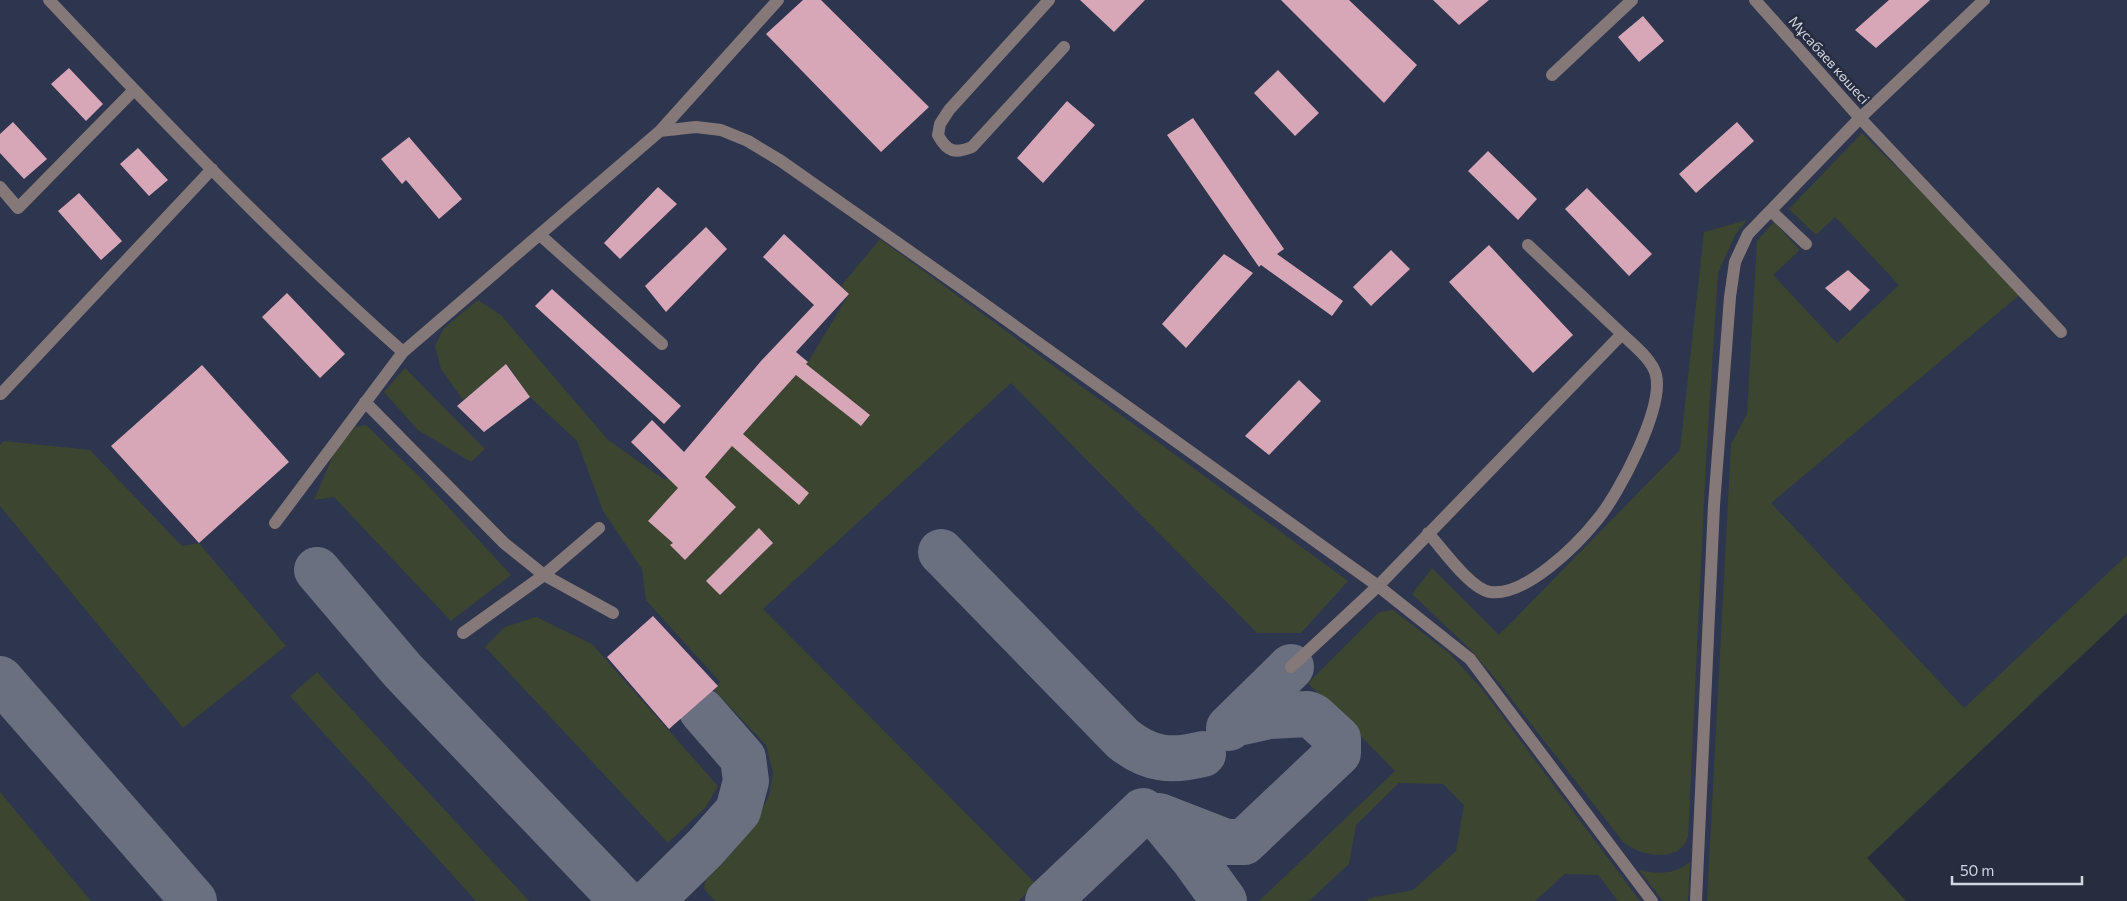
<svg xmlns="http://www.w3.org/2000/svg" width="2127" height="901" font-family="Commissioner,sans-serif">
	<style>
		.built { fill: #2e354e }
		.green { fill: #3c4530 }
		.lines { fill: none; stroke-linecap: round; stroke-linejoin: round }
		.taxiway { stroke: #6b7080; stroke-width: 46 }
		.building { fill: #d7a7b8 }
		.minor { stroke: #857878; stroke-width: 12 }
		.labels { text-anchor: middle; stroke-width: 5; stroke-linejoin: round; paint-order: stroke }
		.street-label { font-size: 14px; fill: #d2d6e3; stroke: #272c3f }
	</style>
	<rect width="100%" height="100%" fill="#272c3f"/>
	<!-- built -->
	<path class="built" d="M0 0H2127V613L1867 858 1906 901H0Z"/>
	<!-- green -->
	<path class="green" d="M1862 133 2023 292 1771 503 1964 708 2127 555V613L1867 858 1906 901H1707L1731 444 1747 414 1757 241 1774 222 1800 250 1773 275 1837 343 1899 285 1835 217 1816 235 1789 209Z
		M1747 220 1735 235 1718 273 1706 460 1688 837C1680 863 1642 857 1624 843L1495 678 1468 647 1412 594 1432 568 1499 635 1680 450 1704 232Z
		M880 239 1348 581 1301 633H1257L1011 383 763 609 1036 884 1018 901H715L704 889 706 873 753 824 769 796 773 773 766 745 714 690 720 682 646 600 642 569 603 511 577 441 530 397 507 364 463 400 441 369 435 346 444 328 478 300 501 315 608 440 665 480 690 458 715 465 808 362 849 294 841 286Z
		M405 368 485 449 471 462 418 430 384 392Z
		M366 425 424 481 511 575 451 621 334 497 314 500 335 451 355 427Z
		M4 441 90 450 182 546 199 543 286 646 183 728 0 506V445Z
		M1393 610 1449 653 1482 689 1640 901H1618L1598 875 1565 874 1535 901H1367L1370 898 1413 890 1456 851 1464 805 1443 784 1399 783 1356 825 1349 864 1309 901H1259L1395 771 1308 683 1379 612Z
		M536 617 592 644 718 786 706 807 668 843 485 647 505 627Z
		M317 672 529 901H476L290 696Z
		M0 792 91 901H0Z
		M1690 862 1688 901H1663L1639 870C1658 874 1674 875 1690 862Z"/>
	<g class="lines">
		<!-- taxiway -->
		<path class="taxiway" d="M941 552 1123 739C1149 760 1171 762 1203 754
			M317 570 403 671 623 901
			M0 679 194 901
			M1229 728 1291 667
			M1159 816 1226 842H1244L1338 753V739L1313 716 1308 714 1269 716 1233 724
			M1160 818 1193 858 1224 901
			M651 901 705 848 738 811 746 781 743 758 702 711
			M1048 901 1143 811"/>
	</g>
	<!-- building -->
	<path class="building" d="M803 0H821L929 107 881 152 766 34Z
		M1080 0H1145L1114 32Z
		M1281 0H1349L1417 65 1384 103Z
		M1433 0H1489L1459 25Z
		M1889 0H1930L1876 48 1855 30Z
		M1643 16 1664 41 1639 62 1618 37Z
		M69 68 103 104 86 121 51 84Z
		M1278 70 1319 113 1295 136 1254 93Z
		M1067 101 1095 125 1043 183 1017 158Z
		M1193 118 1284 249 1277 254 1343 301 1332 316 1261 265 1259 267 1167 135Z
		M13 122 47 159 24 179 0 153V134Z
		M1737 122 1754 141 1696 193 1679 174Z
		M409 137 462 199 439 219 406 180 402 184 381 159Z
		M138 148 168 180 149 196 120 164Z
		M1488 151 1537 199 1518 220 1468 171Z
		M658 187 677 204 620 259 604 243Z
		M1587 188 1652 254 1629 276 1565 209Z
		M79 193 122 241 101 260 58 211Z
		M706 227 727 249 666 312 645 286Z
		M784 234 849 294 796 352 808 362 806 364 870 415 861 426 796 375 743 434 809 493 799 505 732 446 705 477 736 507 685 560 670 545 673 543 648 521 678 488 631 442 652 420 684 452 761 361 814 305 763 257Z
		M1489 245 1573 335 1533 373 1449 282Z
		M1391 250 1410 269 1371 306 1353 287Z
		M1224 254 1253 273 1186 348 1162 324Z
		M1848 270 1870 290 1850 311 1825 288Z
		M552 289 681 406 664 424 535 306Z
		M287 293 345 354 320 378 262 317Z
		M506 364 530 397 484 432 457 406Z
		M202 365 289 462 199 543 111 446Z
		M1299 380 1321 401 1269 455 1245 436Z
		M759 528 773 543 720 595 706 581Z
		M653 616 718 686 669 729 607 657Z"/>
	<g class="lines">
		<!-- minor -->
		<path class="minor" d="M49 0C163 121 279 242 403 352L660 131 778 0
			M1049 0 949 110 940 124 938 135C947 152 955 154 972 147L1064 47
			M1755 0 1860 118 1984 0
			M1552 75 1632 0
			M660 131 696 127 721 130 748 141 781 161 959 286 1378 586 1470 659 1652 901
			M0 187 18 208 134 90
			M1771 211 1806 244
			M540 235 662 344
			M1 394 212 169
			M365 402 504 543 544 575 613 613
			M275 523 403 352
			M1428 533C1442 548 1470 589 1490 592 1525 597 1577 545 1597 520 1619 494 1664 408 1656 375 1652 359 1633 345 1622 334
			M463 633 544 575 599 528
			M1291 667 1378 586 1622 334 1528 245
			M1696 901 1714 505 1730 297 1735 262 1748 234 1860 118 2061 332"/>
	</g>
	<g class="labels">
		<!-- street labels -->
		<g class="street-label">
			<text transform="translate(1829 60) rotate(48)" y="5">Мұсабаев көшесі</text>
		</g>
	</g>
	<!-- scale -->
	<path d="M1952 876v8h130v-8" fill="none" stroke="#d2d6e3" stroke-width="2.5"/>
	<text x="1960" y="876" font-size="15" fill="#d2d6e3" stroke="#272c3f" stroke-width="4" paint-order="stroke">50 m</text>
</svg>
